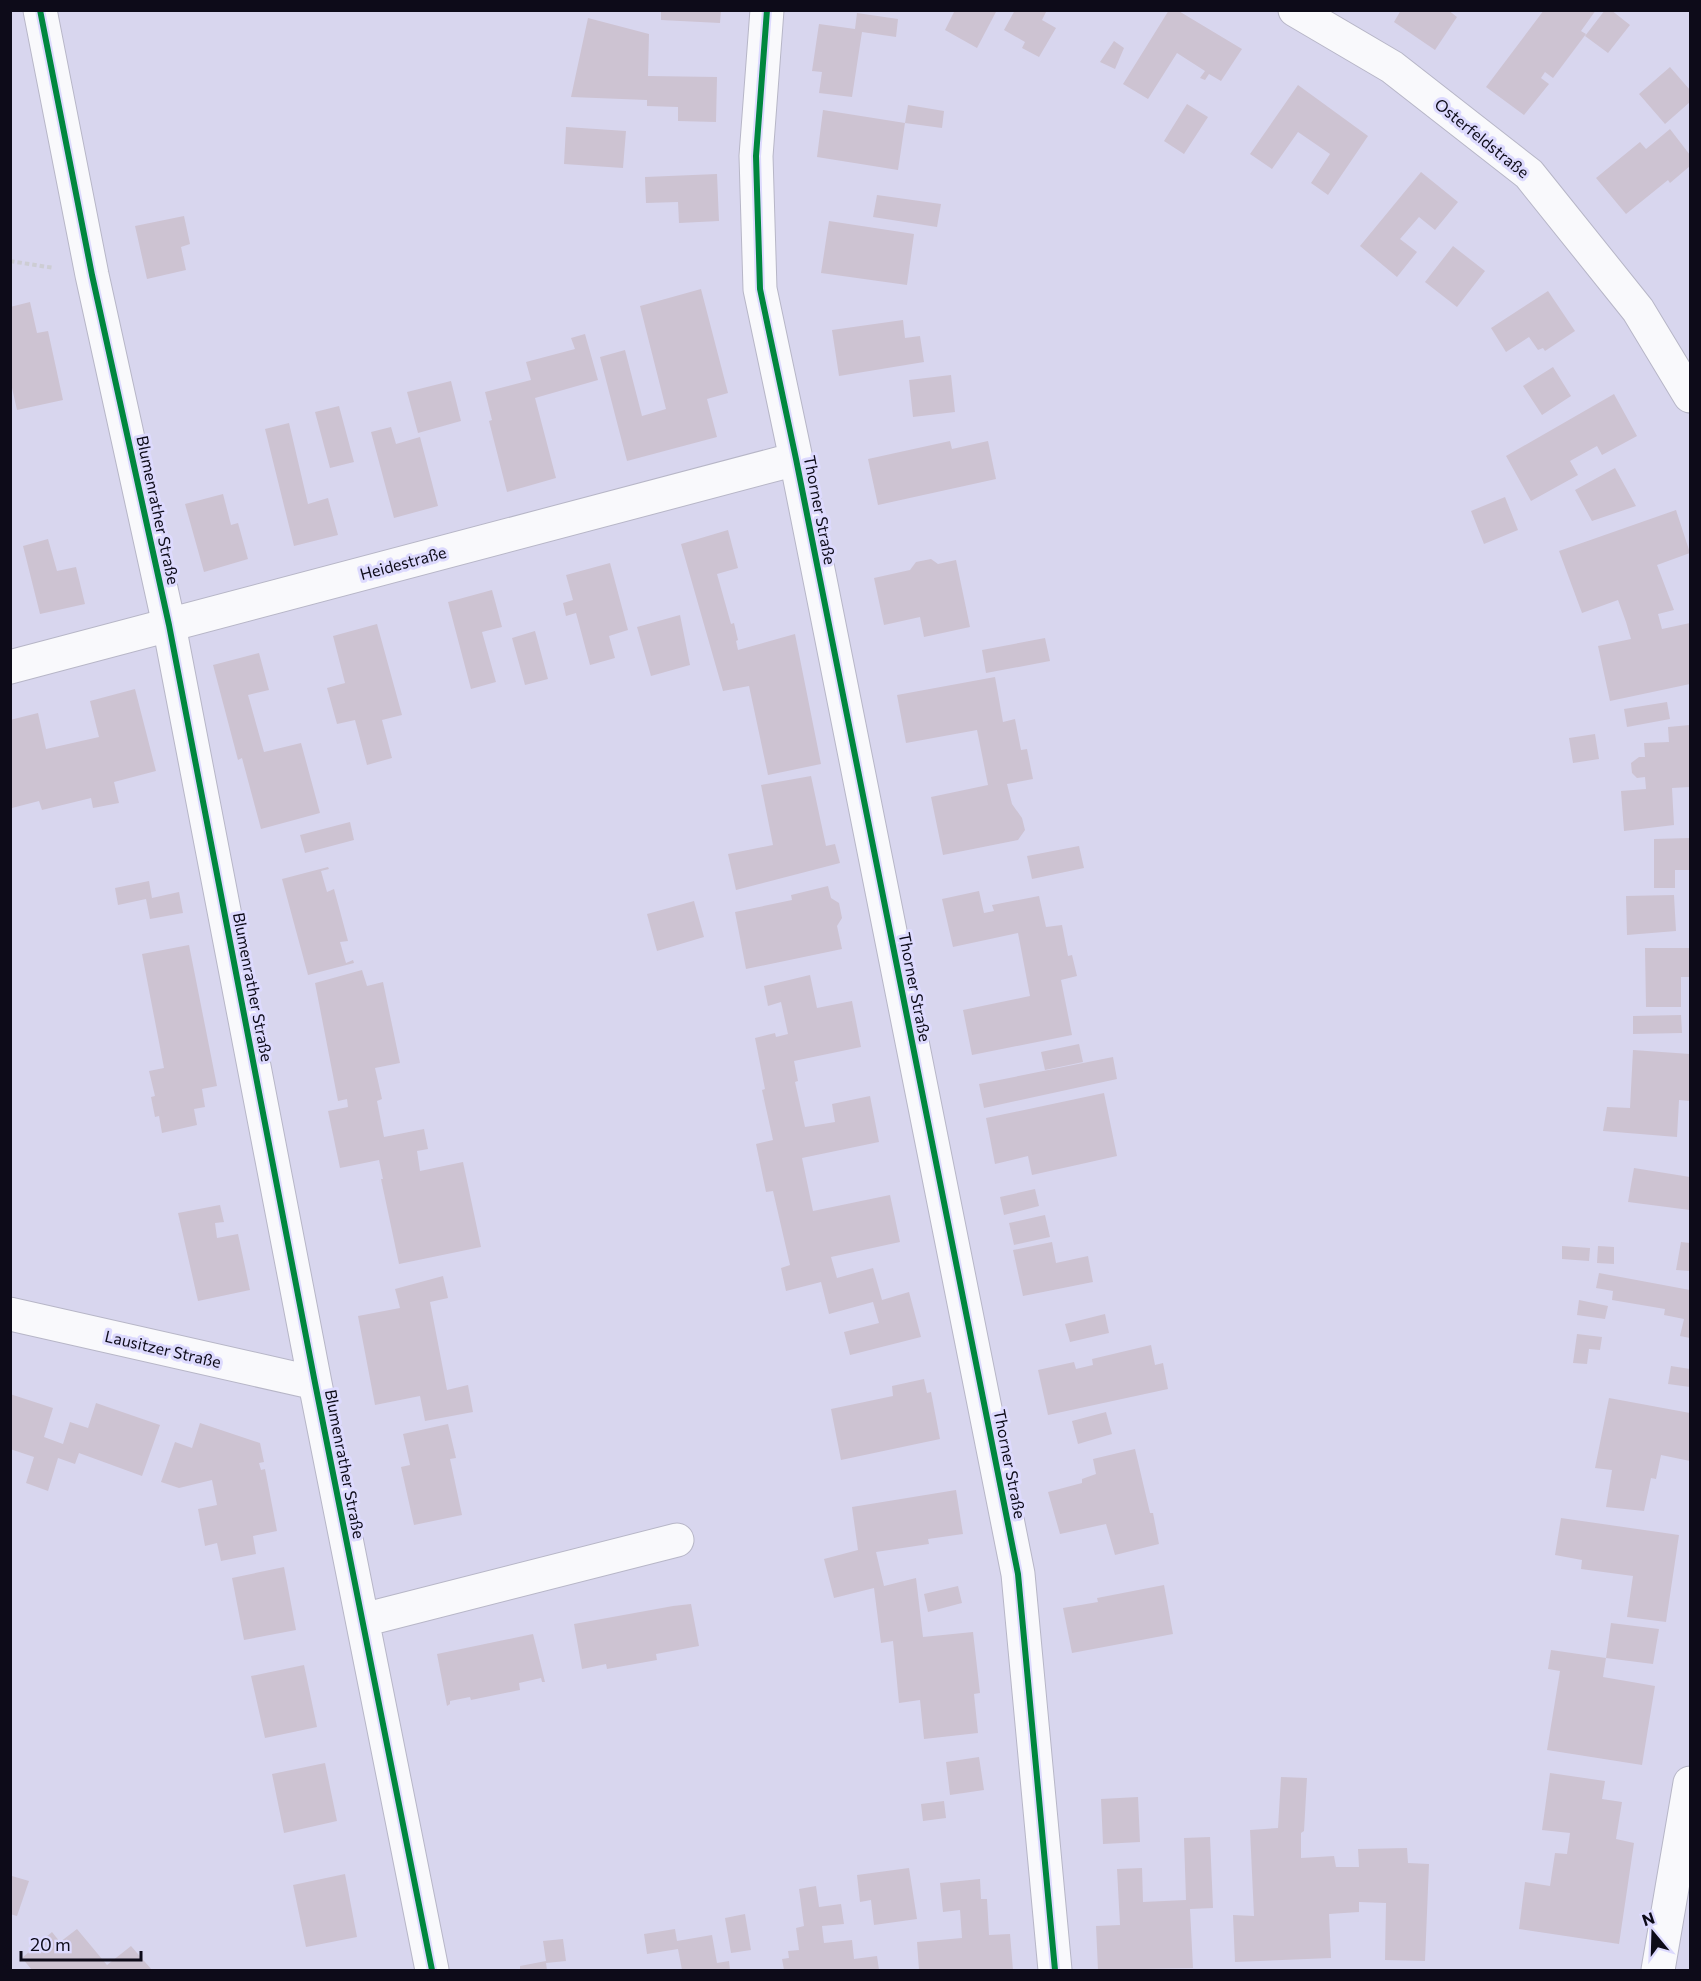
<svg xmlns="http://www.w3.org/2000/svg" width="1701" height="1981" font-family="Commissioner,sans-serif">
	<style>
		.building { fill: #cdc3d2 }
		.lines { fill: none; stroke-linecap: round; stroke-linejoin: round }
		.minor-casing { stroke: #b7b6c7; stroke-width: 35 }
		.path { stroke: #cdcdd4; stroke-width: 4; stroke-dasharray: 4.5 3; stroke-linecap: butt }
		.minor { stroke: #f9f9fc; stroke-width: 33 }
		.cycleway-casing { stroke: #dddafe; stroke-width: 10 }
		.cycleway { stroke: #00873e; stroke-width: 6 }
		.labels { text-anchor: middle; stroke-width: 6; stroke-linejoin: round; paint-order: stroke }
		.street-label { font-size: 16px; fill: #0d0b19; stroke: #dddafe }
	</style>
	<rect width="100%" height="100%" fill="#d8d6ee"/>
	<!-- building -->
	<path class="building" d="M661 10H721L720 23 661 20Z
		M955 10H997L977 48 945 30Z
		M1015 10H1047L1042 20 1056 28 1039 57 1022 48 1025 42 1004 30Z
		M1169 10H1177L1242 49 1221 81 1209 74 1205 80 1200 78 1205 71 1177 53 1148 99 1123 84Z
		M1401 10H1448L1457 17 1435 50 1394 22Z
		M1544 10H1596L1581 31 1586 34 1553 78 1545 72 1541 78 1549 84 1524 115 1486 87Z
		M1605 10H1611L1630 25 1608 53 1585 36Z
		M857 13 898 19 896 37 862 32 852 97 819 93 822 72 812 71 819 24 855 29Z
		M588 18 649 34 648 76 717 77 716 122 678 121V107L647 106V100L571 97Z
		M1114 41 1124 48 1115 69 1100 62Z
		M1670 67 1690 90V102L1665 124 1639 94Z
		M1298 85 1368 136 1328 195 1311 183 1330 154 1298 132 1272 169 1250 154Z
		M1187 104 1208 117 1184 154 1164 141Z
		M908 105 944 111 942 128 905 123Z
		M823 110 905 123 898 170 817 157Z
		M566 127 626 131 623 168 564 164Z
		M1670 129 1690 155V166L1670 183 1668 180 1626 214 1596 178 1640 142 1646 149Z
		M1421 172 1458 202 1435 230 1419 217 1400 239 1417 252 1397 277 1360 246Z
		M717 174 719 221 679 223 678 202 646 203 645 177Z
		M877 195 941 204 937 227 873 217Z
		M184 216 190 244 181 247 186 270 147 279 135 226Z
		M829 221 914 234 907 285 821 273Z
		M1453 246 1485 271 1457 307 1425 282Z
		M701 289 728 393 707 399 717 437 627 461 600 357 625 350 642 416 666 409 640 306Z
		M1548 291 1575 331 1545 351 1543 348 1538 350 1529 337 1506 352 1491 328Z
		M30 302 37 333 48 331 63 400 17 410 10 379V307Z
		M903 320 905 338 920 336 924 362 839 376 832 330Z
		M585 334 598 380 535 398 556 478 507 492 489 421 492 420 485 392 531 380 526 362 575 349 571 338Z
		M1553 367 1571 396 1542 415 1523 386Z
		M951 375 955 412 913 417 909 380Z
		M451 381 461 421 418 433 407 392Z
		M1614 394 1637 436 1602 455 1597 446 1570 461 1578 475 1531 501 1506 456Z
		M339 406 354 462 330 468 315 412Z
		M289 423 308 504 328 498 338 535 294 546 265 429Z
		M391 427 396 444 420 437 438 506 394 518 371 432Z
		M950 441 952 449 988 441 996 479 878 505 868 459Z
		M1615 468 1636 506 1592 521 1575 490Z
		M223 494 231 525 238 523 248 559 204 572 185 504Z
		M1505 497 1518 530 1484 544 1471 511Z
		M1676 510 1690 553 1657 565 1674 610 1658 614 1662 629 1690 623V684L1610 701 1598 646 1631 639 1626 622 1618 600 1582 613 1559 551Z
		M728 530 738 568 717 574 731 624 734 623 738 640 736 641 738 650 795 634 821 764 768 775 749 686 723 691 681 544Z
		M48 539 57 571 76 567 85 604 40 614 23 546Z
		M931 559 938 564 956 560 970 627 924 637 920 617 884 625 874 578 910 570 916 562Z
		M610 563 628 630 609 636 615 658 590 665 576 613 566 616 563 603 573 600 566 575Z
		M492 590 502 627 482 632 496 682 471 689 448 602Z
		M680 615 690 665 651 676 637 627Z
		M377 624 402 715 382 720 392 758 367 765 355 720 337 724 327 688 345 683 333 636Z
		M535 631 548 679 525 685 512 638Z
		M1045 638 1050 661 986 673 982 650Z
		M259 653 269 690 248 695 264 752 301 743 320 813 261 829 242 758 238 760 213 665Z
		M995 677 1003 722 1015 719 1021 750 1027 749 1033 779 1007 784 1012 804 1022 818 1025 830 1018 840 943 855 931 797 988 785 977 730 906 743 897 695Z
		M135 689 156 771 114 782 119 803 93 808 91 798 42 810 39 801 12 808 10 720 38 713 46 749 99 737 90 701Z
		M1667 702 1670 719 1627 727 1624 709Z
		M1690 725V787L1672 788 1674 825 1624 831 1621 791 1646 789 1645 777 1637 778 1632 773 1631 763 1639 757H1645L1644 743 1669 742 1668 727Z
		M1595 734 1599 759 1573 763 1569 738Z
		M811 776 826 846 835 844 840 863 736 890 728 854 773 845 761 785Z
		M350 822 354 840 305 853 300 835Z
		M1690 838V870H1675V888H1654V839Z
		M1079 846 1084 868 1032 879 1027 856Z
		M328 867 329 869 321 871 327 892 334 889 348 941 340 942 346 963 353 960 354 963 308 975 282 879Z
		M149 881 152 898 179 892 183 913 150 919 146 899 118 905 115 888Z
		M828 886 831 898 839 903 842 918 837 926 842 949 746 969 735 912 792 900 791 895Z
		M979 891 984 913 994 911 992 905 1039 896 1046 927 1062 925 1068 956 1072 955 1077 976 1061 980 1072 1035 972 1055 963 1010 1030 996 1018 933 953 947 942 899Z
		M1674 895 1676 931 1627 935 1626 896Z
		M694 901 704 937 657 951 647 914Z
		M189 945 217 1086 202 1089 205 1107 194 1109 197 1125 162 1133 159 1116 155 1117 151 1097 155 1096 149 1071 164 1068 142 954Z
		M1645 948H1690V977H1681V1007H1646Z
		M362 970 367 986 383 982 400 1063 375 1068 382 1099 377 1101 384 1137 424 1129 428 1149 417 1151 420 1171 463 1162 481 1247 399 1264 381 1179H383L379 1160 340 1168 328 1111 348 1107 347 1099 338 1101 315 983Z
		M810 975 817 1008 852 1001 861 1047 794 1061 798 1081 795 1082 805 1127 835 1122 832 1104 870 1096 879 1142 802 1158 813 1211 890 1195 900 1242 831 1257 837 1278 873 1268 882 1300 909 1292 921 1337 850 1355 844 1332 879 1323 873 1302 829 1314 821 1282 786 1291 781 1268 790 1265 773 1191 766 1192 756 1144 773 1140 762 1090 765 1089 755 1038 775 1033 776 1037 788 1034 781 1002 768 1006 764 986Z
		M1681 1015 1682 1033 1633 1034V1016Z
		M1079 1044 1083 1062 1045 1070 1041 1052Z
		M1633 1050 1690 1054V1101L1679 1100 1677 1137 1603 1131 1607 1107 1630 1108Z
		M1113 1057 1117 1079 984 1108 979 1084Z
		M1104 1093 1117 1156 1032 1175 1028 1156 995 1164 986 1118Z
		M1634 1168 1690 1177V1210L1628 1202Z
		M1035 1189 1039 1206 1004 1215 1000 1197Z
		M220 1205 224 1222 215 1223 217 1238 238 1234 250 1290 198 1301 178 1213Z
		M1045 1215 1050 1237 1014 1245 1009 1223Z
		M1052 1242 1056 1263 1088 1256 1093 1282 1023 1296 1013 1250Z
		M1681 1242 1690 1243V1271L1676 1270Z
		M1562 1246 1590 1248 1589 1261 1562 1259Z
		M1598 1246 1614 1247V1264L1597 1263Z
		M1599 1273 1690 1290V1338L1680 1336 1684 1319 1664 1315 1665 1309 1612 1300 1613 1291 1596 1288Z
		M443 1276 448 1298 430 1302 447 1390 468 1385 473 1412 425 1421 420 1396 375 1405 358 1316 400 1308 395 1289Z
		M1579 1300 1608 1306 1605 1319 1577 1315Z
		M1105 1314 1109 1333 1070 1342 1065 1324Z
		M1577 1334 1602 1337 1600 1350 1589 1349 1587 1364 1573 1363Z
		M1151 1345 1155 1365 1163 1363 1168 1389 1048 1415 1038 1370 1074 1362 1076 1369 1093 1365 1092 1359Z
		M1671 1366 1690 1369V1387L1668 1384Z
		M924 1379 927 1393 931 1392 940 1439 841 1460 831 1409 893 1396 892 1386Z
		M10 1394 53 1408 44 1437 63 1444 70 1422 88 1428 96 1403 160 1425 142 1476 79 1453 75 1464 58 1458 48 1491 26 1483 34 1457 10 1449Z
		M1609 1398 1690 1413V1461L1661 1455 1656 1479 1651 1478 1644 1511 1606 1507 1612 1470 1595 1468Z
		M1106 1412 1112 1434 1078 1444 1072 1421Z
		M200 1423 260 1443 264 1462 259 1463 261 1470 265 1469 277 1531 253 1536 256 1554 221 1561 217 1543 205 1546 198 1509 217 1505 212 1480 179 1488 161 1482 175 1442 192 1448Z
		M448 1424 456 1458 450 1459 462 1515 414 1525 401 1467 410 1465 403 1434Z
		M1135 1449 1150 1513H1153L1159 1544 1115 1555 1106 1524 1060 1534 1048 1492 1082 1483V1479L1096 1474 1093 1459Z
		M956 1490 963 1534 928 1539 929 1544 876 1552 884 1586 916 1578 923 1637 973 1632 980 1693 974 1694 978 1733 924 1739 920 1700 899 1703 893 1641 881 1643 874 1588 834 1598 824 1559 858 1550 852 1507Z
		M1561 1518 1679 1535 1666 1622 1627 1617 1633 1576 1581 1569 1582 1560 1555 1555Z
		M284 1567 296 1630 244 1640 232 1578Z
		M1164 1585 1173 1634 1072 1653 1063 1608 1098 1602 1097 1598Z
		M958 1586 962 1603 928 1612 924 1594Z
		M691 1604 699 1646 656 1654 657 1660 607 1669 606 1664 582 1669 574 1624 673 1606Z
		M1611 1623 1659 1629 1653 1664 1606 1658Z
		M533 1634 545 1682H542L541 1678 519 1683 520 1690 471 1700 470 1697 450 1701V1704L447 1706 437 1654Z
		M1551 1650 1606 1658 1603 1677 1655 1686 1642 1765 1547 1750 1560 1671 1548 1669Z
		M304 1665 317 1727 265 1738 251 1676Z
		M979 1757 984 1790 950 1795 946 1762Z
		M325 1763 337 1821 284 1833 272 1774Z
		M1550 1773 1605 1781 1602 1799 1622 1802 1616 1839 1634 1843 1619 1944 1519 1929 1525 1882 1550 1886 1555 1853 1567 1854 1570 1833 1542 1830Z
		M1281 1777 1307 1778 1304 1831 1301 1833V1858L1334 1856 1336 1867H1359L1358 1849 1407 1848 1408 1863 1429 1864 1425 1961 1385 1960 1386 1903 1359 1902V1912L1329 1914 1331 1958 1235 1962 1233 1915 1254 1916 1250 1830 1278 1828Z
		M1138 1797 1140 1842 1103 1844 1101 1799Z
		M944 1801 946 1818 923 1821 921 1804Z
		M1210 1837 1213 1908 1190 1909 1193 1968 1098 1970 1096 1926 1120 1925 1117 1869 1142 1868 1143 1902 1186 1900 1184 1838Z
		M909 1868 917 1919 874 1925 871 1900 860 1902 857 1875Z
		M345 1874 357 1937 306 1947 293 1885Z
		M12 1876 29 1881 17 1916 10 1914V1882Z
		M980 1879 981 1899H987L989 1935 1010 1934 1013 1970H919L917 1942 962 1938 960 1910 943 1912 940 1883Z
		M816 1886 819 1907 841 1904 844 1924 822 1926 824 1943 852 1940 854 1959 877 1956 879 1970H784L782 1959 789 1958 788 1951 799 1950 796 1928 804 1926 799 1889Z
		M745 1914 751 1950 731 1953 725 1918Z
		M77 1929 107 1965 131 1946 152 1970H32L22 1958 52 1932 60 1942Z
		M675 1929 677 1941 712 1935 717 1963 729 1961 730 1970H682L678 1949 647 1954 644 1934Z
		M563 1939 566 1961 546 1963 547 1970H520V1966L546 1961 543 1941Z"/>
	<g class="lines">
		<defs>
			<path id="minor" d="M40 10 92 275 169 625 315 1383 432 1970
				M767 10 756 156 760 289 796 459 1018 1574 1055 1970
				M1295 10 1392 67 1529 174 1638 310 1690 396
				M10 667 796 459
				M10 1314 315 1383
				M363 1620 677 1540
				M1658 1970 1690 1783"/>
		</defs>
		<!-- minor casing -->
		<use href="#minor" class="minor-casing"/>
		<!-- path -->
		<path class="path" d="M10 261 54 268"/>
		<!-- minor -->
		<use href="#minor" class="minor"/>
		<defs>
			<path id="cycleway" d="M40 10 92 275 169 625 315 1383 432 1970
				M767 10 756 156 760 289 796 459 1018 1574 1055 1970"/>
		</defs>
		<!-- cycleway casing -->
		<use href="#cycleway" class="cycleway-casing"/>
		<!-- cycleway -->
		<use href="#cycleway" class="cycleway"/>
	</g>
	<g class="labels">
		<!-- street labels -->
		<g class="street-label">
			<text transform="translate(1482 138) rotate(39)" y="6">Osterfeldstraße</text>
			<text transform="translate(158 510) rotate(78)" y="6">Blumenrather Straße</text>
			<text transform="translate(820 510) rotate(79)" y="6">Thorner Straße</text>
			<text transform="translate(403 563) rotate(-15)" y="6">Heidestraße</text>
			<text transform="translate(253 987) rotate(79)" y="6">Blumenrather Straße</text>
			<text transform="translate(915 987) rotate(79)" y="6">Thorner Straße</text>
			<text transform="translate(163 1349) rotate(13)" y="6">Lausitzer Straße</text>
			<text transform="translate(345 1464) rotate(79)" y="6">Blumenrather Straße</text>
			<text transform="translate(1010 1464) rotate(79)" y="6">Thorner Straße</text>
		</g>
	</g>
	<!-- border -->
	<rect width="1701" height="1981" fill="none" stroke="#0d0b19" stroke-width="24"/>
	<!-- north arrow -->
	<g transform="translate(1653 1933) rotate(341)" stroke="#dddafe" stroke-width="4.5" paint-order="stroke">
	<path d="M0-4.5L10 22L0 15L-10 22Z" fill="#0d0b19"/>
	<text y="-9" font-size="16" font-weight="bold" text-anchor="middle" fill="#0d0b19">N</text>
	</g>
	<!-- scale -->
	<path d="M21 1951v9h120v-9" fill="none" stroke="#0d0b19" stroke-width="3"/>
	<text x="30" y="1951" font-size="18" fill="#0d0b19" stroke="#dddafe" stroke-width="4.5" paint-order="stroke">20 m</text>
</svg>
